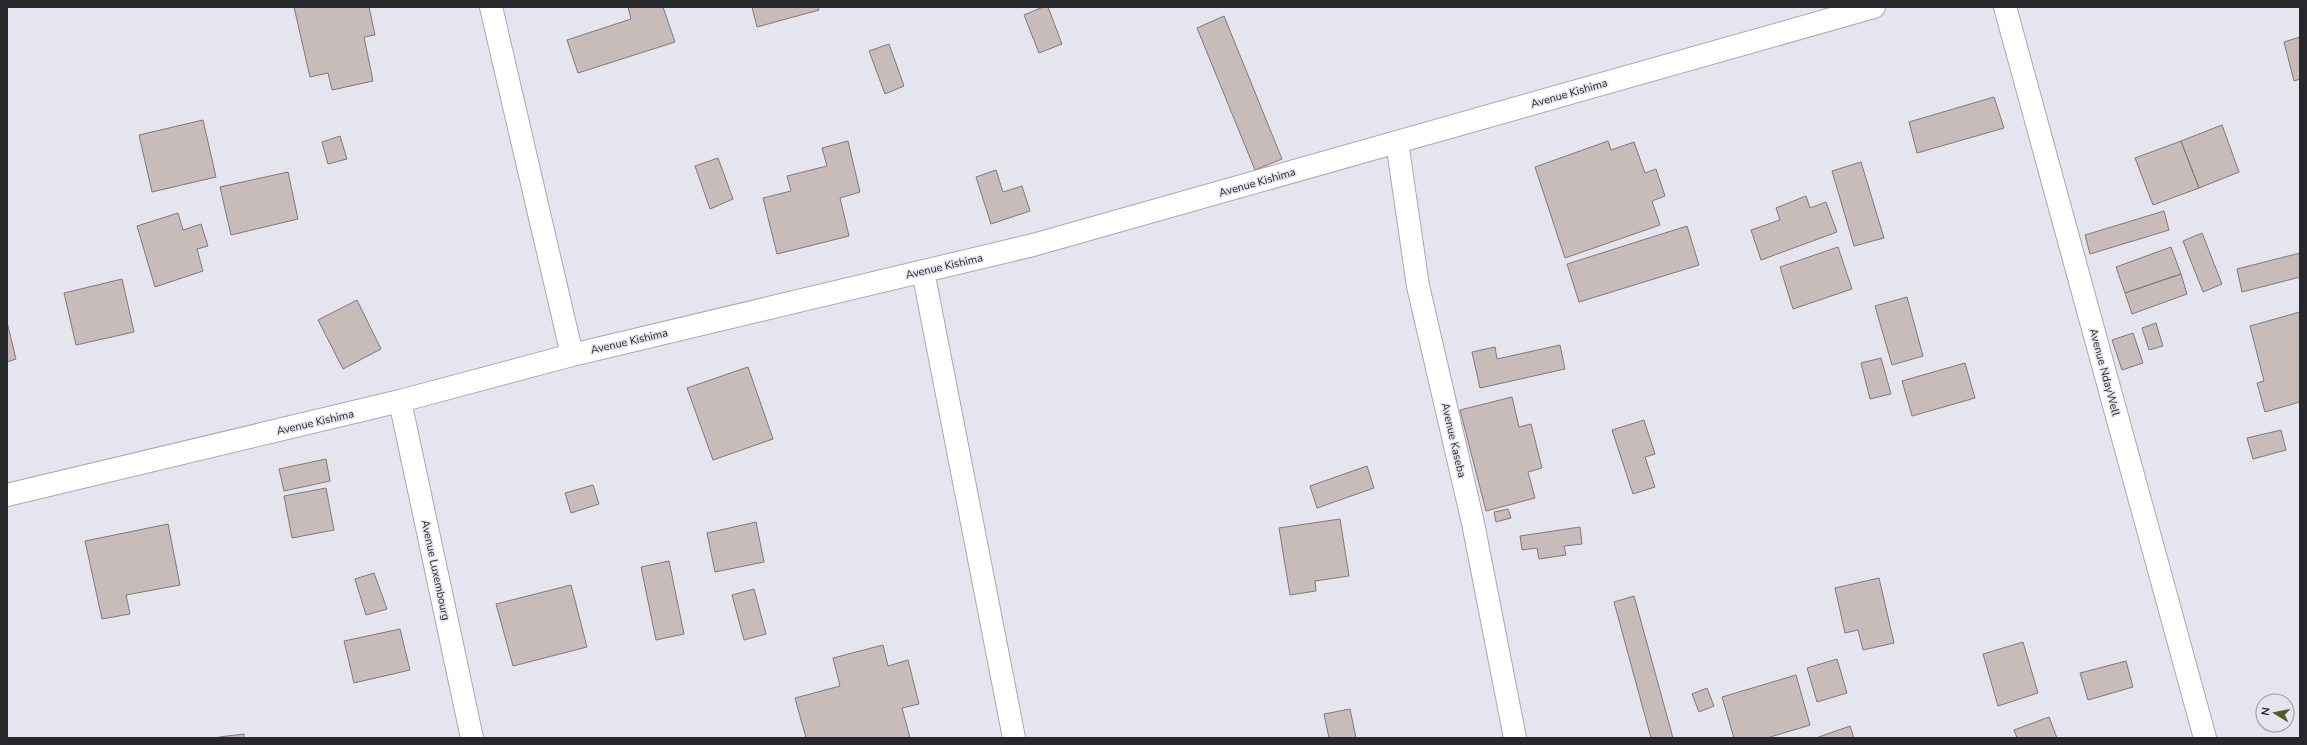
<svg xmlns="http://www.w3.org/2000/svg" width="2307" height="745" font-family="'Nunito Sans',sans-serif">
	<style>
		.building { fill: #c8bcbb; stroke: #837877 }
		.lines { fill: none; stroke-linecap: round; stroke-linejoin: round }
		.minor-casing { stroke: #a9a9b3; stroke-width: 24 }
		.minor { stroke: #fff; stroke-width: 22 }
		.labels { text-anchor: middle; stroke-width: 3; stroke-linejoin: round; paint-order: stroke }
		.street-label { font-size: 11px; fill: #27282b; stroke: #e5e5f0 }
	</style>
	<rect width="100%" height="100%" fill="#e5e5f0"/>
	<!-- building -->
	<path class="building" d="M294 7H369L375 35 364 37 373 81 332 90 328 73 310 77Z
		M628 7H663L675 42 578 73 567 40 631 19Z
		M752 7H818L819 10 757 27Z
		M1043 7H1048L1062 44 1039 53 1024 15Z
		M1224 16 1282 159 1255 170 1197 28Z
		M2300 37V79L2294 81 2284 42Z
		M889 44 904 86 885 94 869 51Z
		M1994 97 2004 128 1917 153 1909 122Z
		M203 120 216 177 152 192 139 135Z
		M2222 125 2239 172 2199 188 2181 141Z
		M340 136 347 159 328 164 322 142Z
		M848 141 860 192 840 198 849 236 777 254 763 198 791 191 787 176 827 166 822 148Z
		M1608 141 1611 150 1634 142 1645 173 1656 169 1665 196 1652 201 1660 225 1565 258 1535 167Z
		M2181 141 2199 188 2153 205 2135 158Z
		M718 158 733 199 710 209 695 166Z
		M1861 162 1884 238 1854 246 1832 171Z
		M996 170 1003 192 1022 186 1030 211 991 224 976 177Z
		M288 172 298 219 231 235 220 187Z
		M1806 196 1810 208 1826 202 1837 232 1761 260 1751 230 1780 220 1776 208Z
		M2164 211 2169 230 2090 254 2085 235Z
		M178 213 183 230 201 224 208 246 197 249 203 271 155 287 137 226Z
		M1687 226 1699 265 1579 302 1567 264Z
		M2202 233 2222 284 2203 292 2183 241Z
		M1838 247 1852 289 1793 309 1780 267Z
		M2171 247 2181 274 2125 293 2116 267Z
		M2300 253V277L2242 292 2237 269Z
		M2181 274 2187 294 2132 314 2125 293Z
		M122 279 134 332 76 345 64 293Z
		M1907 297 1923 356 1892 365 1875 306Z
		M357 300 381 349 343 369 318 320Z
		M2300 312V402L2265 412 2257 383 2264 381 2250 326Z
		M7 322 16 359 7 362Z
		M2156 323 2163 346 2149 350 2142 328Z
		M2133 333 2143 363 2122 370 2112 340Z
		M1560 345 1565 369 1480 388 1472 352 1495 347 1497 359Z
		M1881 358 1891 394 1870 399 1861 363Z
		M1965 363 1975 398 1912 416 1902 381Z
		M748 367 773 439 713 460 687 388Z
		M1512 397 1519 427 1531 424 1542 468 1528 472 1535 498 1486 511 1460 410Z
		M1644 420 1655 454 1645 457 1655 487 1633 494 1612 430Z
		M2281 430 2286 450 2253 459 2247 438Z
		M326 459 330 481 284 491 279 469Z
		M1367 466 1374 488 1317 508 1310 486Z
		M593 485 599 504 571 513 565 493Z
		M326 488 334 530 292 538 284 496Z
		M1508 509 1511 518 1496 522 1494 512Z
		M1340 519 1349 576 1315 581 1316 591 1290 595 1279 528Z
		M756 522 764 562 715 572 707 533Z
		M168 524 180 585 126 595 130 614 102 619 85 541Z
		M1580 527 1582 544 1564 546 1566 555 1539 559 1537 548 1522 550 1520 536Z
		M669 561 684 634 656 640 641 567Z
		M374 573 387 609 366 615 355 579Z
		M1879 578 1894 643 1863 650 1858 630 1845 633 1835 588Z
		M571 585 587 647 513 666 496 604Z
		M754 589 766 634 744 640 732 595Z
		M1634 596 1673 738H1651L1614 602Z
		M400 629 410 670 354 683 344 641Z
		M2023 642 2038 693 1998 706 1983 654Z
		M883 645 888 666 908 660 919 704 902 708 910 738H806L795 698 840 686 833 658Z
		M1837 659 1847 693 1817 702 1807 668Z
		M2126 661 2133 687 2088 700 2080 673Z
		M1796 675 1810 725 1767 738H1734L1722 697Z
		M1707 688 1714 706 1699 712 1692 694Z
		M1350 709 1356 738H1329L1324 714Z
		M2049 717 2057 738H2017L2014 730Z
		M1850 726 1854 738H1816Z
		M244 734V738H219V737Z"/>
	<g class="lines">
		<defs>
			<path id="minor" d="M491 7 572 355
				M2005 7 2205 738
				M1397 142 1418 286 1473 523 1515 738
				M923 271 1014 738
				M400 401 472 738
				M7 495 400 401 572 355 1033 245 1874 7"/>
		</defs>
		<!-- minor casing -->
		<use href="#minor" class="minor-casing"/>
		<!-- minor -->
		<use href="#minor" class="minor"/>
	</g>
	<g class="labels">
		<!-- street labels -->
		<g class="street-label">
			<text transform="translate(1569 93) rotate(-16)" y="4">Avenue Kishima</text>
			<text transform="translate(1257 182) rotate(-16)" y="4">Avenue Kishima</text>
			<text transform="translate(944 266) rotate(-13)" y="4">Avenue Kishima</text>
			<text transform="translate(629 341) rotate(-13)" y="4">Avenue Kishima</text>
			<text transform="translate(2105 372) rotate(75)" y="4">Avenue NdayWell</text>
			<text transform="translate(315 422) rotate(-13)" y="4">Avenue Kishima</text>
			<text transform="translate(1454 440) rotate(77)" y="4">Avenue Kaseba</text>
			<text transform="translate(436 570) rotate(78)" y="4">Avenue Luxembourg</text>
		</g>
	</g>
	<!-- border -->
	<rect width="2307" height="745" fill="none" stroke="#27282b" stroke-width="16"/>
	<!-- north arrow -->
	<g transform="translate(2275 713) rotate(280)"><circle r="19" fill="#e5e5f0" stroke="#9999a1"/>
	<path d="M0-3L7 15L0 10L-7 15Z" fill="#555a28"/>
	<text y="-6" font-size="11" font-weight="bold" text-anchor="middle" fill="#27282b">N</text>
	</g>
</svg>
